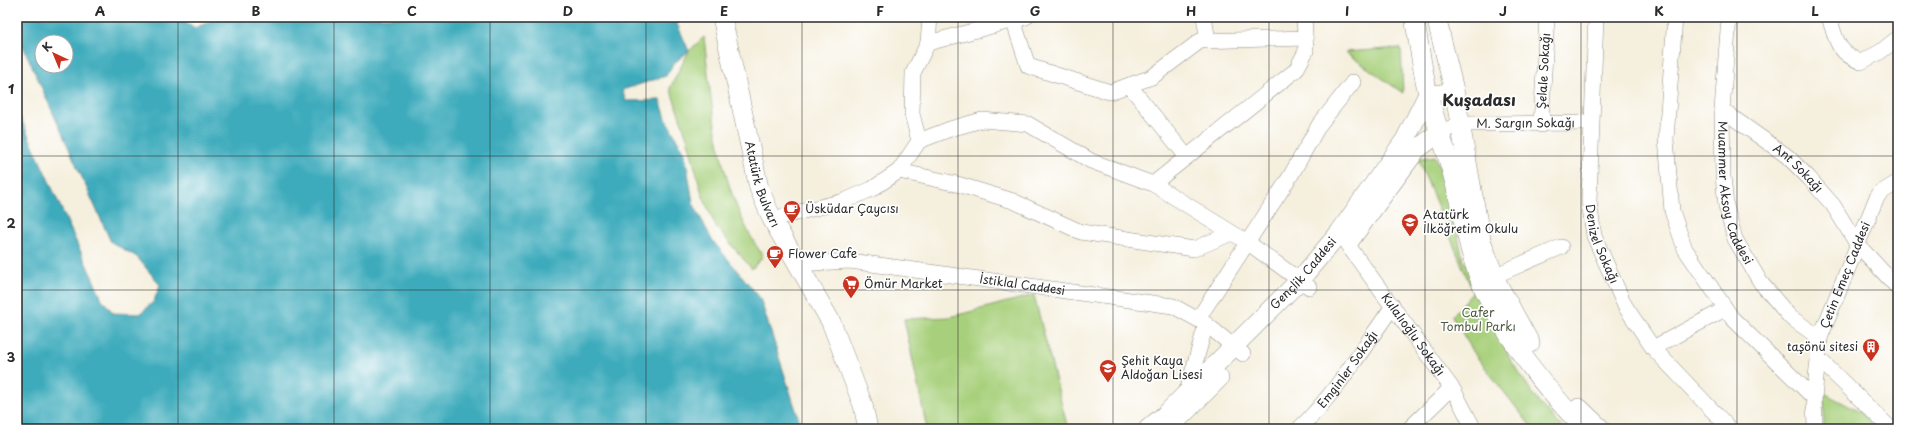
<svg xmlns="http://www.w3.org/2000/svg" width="1915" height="446" font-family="'Playpen Sans',sans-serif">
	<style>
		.green { fill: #a8d07b; stroke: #6a7e53 }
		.water { fill: #3dabbc; stroke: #346b74; fill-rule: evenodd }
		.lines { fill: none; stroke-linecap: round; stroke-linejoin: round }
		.minor-casing { stroke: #908d84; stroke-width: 16 }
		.major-casing { stroke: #908d84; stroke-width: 20 }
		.minor { stroke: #fff; stroke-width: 15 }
		.major { stroke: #fff; stroke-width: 19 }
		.grid { fill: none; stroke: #2b2b2b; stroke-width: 1; stroke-opacity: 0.55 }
		.labels { text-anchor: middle; stroke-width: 3.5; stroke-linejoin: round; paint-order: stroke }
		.street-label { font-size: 12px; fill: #2b2b2b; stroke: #fff }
		.poi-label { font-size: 12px; fill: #2b2b2b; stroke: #fff; text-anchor: start }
		.park-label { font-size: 12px; fill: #505d43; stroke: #fff }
		.district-label { font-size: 16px; font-weight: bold; fill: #2b2b2b; stroke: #fff }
		.neatline { fill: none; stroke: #2b2b2b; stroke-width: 1.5 }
		.grid-label { font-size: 13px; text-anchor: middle; font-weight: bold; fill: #2b2b2b }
	</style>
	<rect width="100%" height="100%" fill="#fff"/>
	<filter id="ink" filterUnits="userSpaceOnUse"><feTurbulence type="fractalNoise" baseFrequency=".025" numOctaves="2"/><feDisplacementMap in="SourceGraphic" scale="8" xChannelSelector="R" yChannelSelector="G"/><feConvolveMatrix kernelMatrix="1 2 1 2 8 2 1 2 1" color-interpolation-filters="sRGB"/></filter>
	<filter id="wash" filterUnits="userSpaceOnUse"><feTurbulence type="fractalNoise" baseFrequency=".012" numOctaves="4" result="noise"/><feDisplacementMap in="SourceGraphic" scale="16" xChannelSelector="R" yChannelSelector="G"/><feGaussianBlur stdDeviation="0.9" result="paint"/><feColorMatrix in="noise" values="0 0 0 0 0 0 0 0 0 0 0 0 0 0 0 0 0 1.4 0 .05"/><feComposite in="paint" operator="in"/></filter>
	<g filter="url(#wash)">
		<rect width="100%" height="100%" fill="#f5efdd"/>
		<!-- green -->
		<path class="green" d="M704 37C712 111 719 193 763 256L752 269 716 227 702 194 688 141 670 88 689 51Z
			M1401 48 1403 93 1345 52Z
			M1435 156 1449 191 1463 261 1479 273 1497 312 1508 356 1539 403 1564 429H1533L1476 356 1452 316 1473 292 1418 159Z
			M1034 295 1068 429H927L904 319 950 317Z
			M1824 393 1862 413 1877 429H1824Z"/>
		<!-- water -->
		<path class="water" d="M17 17H179L195 28 219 17H674L689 51 673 64 666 76 622 90 626 101 660 100 667 121 685 154 693 203 712 240 760 298 802 429H17V110L102 299 113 313 140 314 154 301 160 285 137 257 111 242 17 33ZM42 42H66V66H42Z"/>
	</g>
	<g filter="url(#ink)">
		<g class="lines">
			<defs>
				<g id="minor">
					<path d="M1204 17 1208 41"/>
					<path id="s1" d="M1596 17 1589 201 1594 236 1625 306 1653 348 1730 429"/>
					<path d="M1675 17 1666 139 1672 211 1685 249 1732 318 1814 398"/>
					<path id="s2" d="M1729 17 1722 110 1723 176 1726 206 1735 239 1761 283 1790 317 1820 338"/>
					<path d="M1829 17C1836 39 1837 53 1861 62L1880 52 1898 38"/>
					<path d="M1013 20 1028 66 1110 92 1152 77 1200 41 1305 38"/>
					<path d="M928 43 1026 17"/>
					<path d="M1129 85 1187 157"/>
					<path d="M1428 94 1454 90"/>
					<path id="s3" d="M1722 110 1787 156 1808 177 1833 205 1857 244 1898 288"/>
					<path id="s4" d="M1541 125 1547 17"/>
					<path id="s5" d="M1440 132 1461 124 1591 123"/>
					<path d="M919 141 912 114 913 73 928 43 930 17"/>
					<path d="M899 171 957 184 1013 201 1081 232 1194 249 1232 233"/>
					<path d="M1153 184 1296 70 1306 51 1304 17"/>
					<path d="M772 219 844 201 872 189 899 171 919 141 950 129 982 120 1028 124 1091 161 1153 184 1247 242 1309 287"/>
					<path id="s6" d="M1347 244 1454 391 1474 429"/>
					<path id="s7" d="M798 264 850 261 1173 306 1206 324 1243 354"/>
					<path d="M1494 276 1561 247"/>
					<path d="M1198 319 1291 175 1319 125 1353 82"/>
					<path d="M1653 348 1725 309"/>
					<path d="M1819 359 1891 429"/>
					<path d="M1187 392 1206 324"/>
					<path id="s8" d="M1299 429C1336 393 1363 348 1393 306"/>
					<path d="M1409 429 1451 388"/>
					<path id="s9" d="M1815 429 1814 398 1820 338 1876 199 1880 193 1898 182"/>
				</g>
				<g id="major">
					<path id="s10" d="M722 17 759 188 772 219 831 322 863 405 868 429"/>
					<path d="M1414 17C1419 43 1422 69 1428 94 1435 122 1446 148 1453 176 1463 213 1468 254 1484 289 1508 341 1545 389 1585 429"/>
					<path d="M1436 17 1454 90 1481 240 1496 281 1530 343"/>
					<path d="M1350 240 1416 150 1440 132"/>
					<path d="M1579 408 1601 429"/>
					<path d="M1176 421 1219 378"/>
					<path id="s11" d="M1148 429 1165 415 1299 281 1339 233 1405 140 1428 94"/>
				</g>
			</defs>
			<!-- minor casing -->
			<use href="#minor" class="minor-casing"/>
			<!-- major casing -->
			<use href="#major" class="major-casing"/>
			<!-- minor -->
			<use href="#minor" class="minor"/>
			<!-- major -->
			<use href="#major" class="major"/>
		</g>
	</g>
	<!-- grid -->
	<path class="grid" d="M178 17V429M334 17V429M490 17V429M646 17V429M802 17V429M958 17V429M1113 17V429M1269 17V429M1425 17V429M1581 17V429M1737 17V429M17 156H1898M17 290H1898"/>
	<!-- icons -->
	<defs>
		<symbol id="cafe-pin" viewBox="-11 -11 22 30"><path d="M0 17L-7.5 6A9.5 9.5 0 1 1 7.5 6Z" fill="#c8321e" stroke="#fff"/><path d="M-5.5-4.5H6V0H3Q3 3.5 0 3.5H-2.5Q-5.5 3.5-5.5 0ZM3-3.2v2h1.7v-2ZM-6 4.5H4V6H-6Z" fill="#fff"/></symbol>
		<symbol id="school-pin" viewBox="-11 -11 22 30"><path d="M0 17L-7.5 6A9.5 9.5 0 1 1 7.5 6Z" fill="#c8321e" stroke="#fff"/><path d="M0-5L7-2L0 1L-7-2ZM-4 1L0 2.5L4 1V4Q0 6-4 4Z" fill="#fff"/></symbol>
		<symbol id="supermarket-pin" viewBox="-11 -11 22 30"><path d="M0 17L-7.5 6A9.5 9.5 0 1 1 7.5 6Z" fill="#c8321e" stroke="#fff"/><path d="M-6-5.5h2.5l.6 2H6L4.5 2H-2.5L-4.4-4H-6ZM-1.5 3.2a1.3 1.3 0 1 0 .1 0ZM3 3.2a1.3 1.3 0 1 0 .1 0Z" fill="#fff"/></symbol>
		<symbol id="building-pin" viewBox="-11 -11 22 30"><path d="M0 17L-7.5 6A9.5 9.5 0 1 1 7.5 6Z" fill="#c8321e" stroke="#fff"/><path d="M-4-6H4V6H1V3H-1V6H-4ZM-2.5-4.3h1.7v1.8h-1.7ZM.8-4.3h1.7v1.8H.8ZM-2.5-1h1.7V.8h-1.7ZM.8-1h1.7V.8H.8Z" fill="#fff"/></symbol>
	</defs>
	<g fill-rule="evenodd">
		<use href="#cafe-pin" x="782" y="199" width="20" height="27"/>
		<use href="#school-pin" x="1400" y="212" width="20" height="27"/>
		<use href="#cafe-pin" x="765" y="244" width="20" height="27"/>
		<use href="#supermarket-pin" x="841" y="274" width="20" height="27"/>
		<use href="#building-pin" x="1861" y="337" width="20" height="27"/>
		<use href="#school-pin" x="1098" y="358" width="20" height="27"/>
	</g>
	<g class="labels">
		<!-- street labels -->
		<g class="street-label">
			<text dy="4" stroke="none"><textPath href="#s4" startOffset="54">Şelale Sokağı</textPath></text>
			<text dy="4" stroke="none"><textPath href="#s5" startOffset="87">M. Sargın Sokağı</textPath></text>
			<text dy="4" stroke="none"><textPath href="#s3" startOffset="96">Ant Sokağı</textPath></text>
			<text dy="4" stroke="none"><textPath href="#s10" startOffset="172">Atatürk Bulvarı</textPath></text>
			<text dy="4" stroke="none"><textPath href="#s2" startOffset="178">Muammer Aksoy Caddesi</textPath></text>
			<text dy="4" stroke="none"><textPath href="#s1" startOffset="229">Denizel Sokağı</textPath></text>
			<text dy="4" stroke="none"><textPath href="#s11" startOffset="220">Gençlik Caddesi</textPath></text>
			<text dy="4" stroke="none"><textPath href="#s9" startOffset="159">Çetin Emeç Caddesi</textPath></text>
			<text dy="4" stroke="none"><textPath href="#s7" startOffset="226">İstiklal Caddesi</textPath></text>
			<text dy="4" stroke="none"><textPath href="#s6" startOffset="112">Kulalıoğlu Sokağı</textPath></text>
			<text dy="4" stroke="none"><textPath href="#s8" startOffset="77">Emginler Sokağı</textPath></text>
		</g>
		<!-- poi labels -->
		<g class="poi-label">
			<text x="805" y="213">Üsküdar Çaycısı</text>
			<text x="1423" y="219">Atatürk<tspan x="1423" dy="14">İlköğretim Okulu</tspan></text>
			<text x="788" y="258">Flower Cafe</text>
			<text x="864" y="288">Ömür Market</text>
			<text x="1858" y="351" text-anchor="end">taşönü sitesi</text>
			<text x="1121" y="365">Şehit Kaya<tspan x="1121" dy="14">Aldoğan Lisesi</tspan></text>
		</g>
		<!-- park labels -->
		<g class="park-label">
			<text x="1478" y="317">Cafer<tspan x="1478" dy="14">Tombul Parkı</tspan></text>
		</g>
		<!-- district labels -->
		<g class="district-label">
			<text x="1479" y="106">Kuşadası</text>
		</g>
	</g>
	<!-- margin -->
	<rect width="1915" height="446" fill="none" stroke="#fff" stroke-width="44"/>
	<!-- north arrow -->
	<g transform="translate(54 54) rotate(316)"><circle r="19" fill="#ffffff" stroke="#aaaaaa"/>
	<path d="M0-3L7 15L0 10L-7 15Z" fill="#c8321e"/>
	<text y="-6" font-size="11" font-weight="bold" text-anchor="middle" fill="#2b2b2b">K</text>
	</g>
	<rect x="22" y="22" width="1871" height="402" class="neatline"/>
	<g class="grid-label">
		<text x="100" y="16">A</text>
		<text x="256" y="16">B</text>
		<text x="412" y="16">C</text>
		<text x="568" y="16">D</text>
		<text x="724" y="16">E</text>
		<text x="880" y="16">F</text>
		<text x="1035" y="16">G</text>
		<text x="1191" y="16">H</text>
		<text x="1347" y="16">I</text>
		<text x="1503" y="16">J</text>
		<text x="1659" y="16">K</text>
		<text x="1815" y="16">L</text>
		<text x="11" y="94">1</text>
		<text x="11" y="228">2</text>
		<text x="11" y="362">3</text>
	</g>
</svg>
